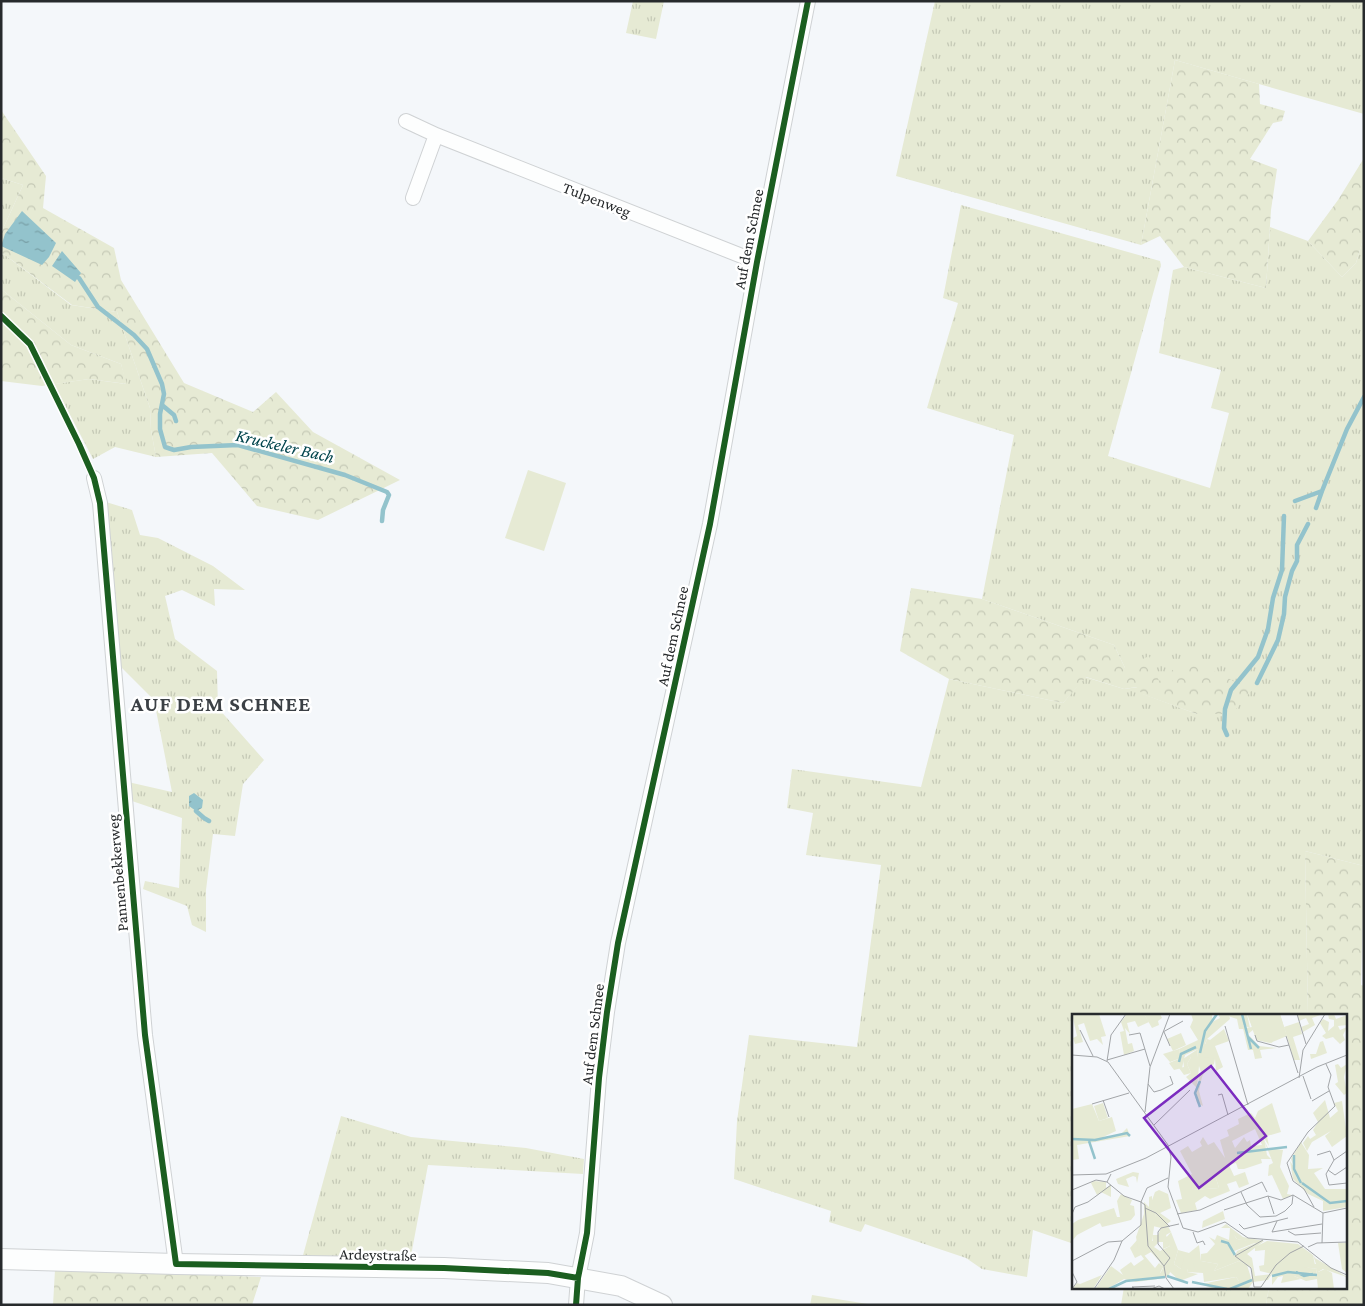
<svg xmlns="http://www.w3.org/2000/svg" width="1365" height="1306" font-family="'Crimson Pro',serif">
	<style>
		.grass { fill: url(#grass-tufts) }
		.forest { fill: url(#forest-crowns) }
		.park { fill: #e6ead4 }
		.water { fill: url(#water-ripples) }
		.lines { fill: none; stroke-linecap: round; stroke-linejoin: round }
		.stream { stroke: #93c3cc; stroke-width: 4.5 }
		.street-casing { stroke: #cfd2d4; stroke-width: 16 }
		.secondary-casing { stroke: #cfd2d4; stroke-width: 22 }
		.street { stroke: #fdfefe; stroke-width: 14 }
		.secondary { stroke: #fdfefe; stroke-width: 20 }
		.cycleway-casing { stroke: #fff; stroke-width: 9 }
		.cycleway { stroke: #1b5e20; stroke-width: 6 }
		.labels { text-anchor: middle; stroke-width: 5; stroke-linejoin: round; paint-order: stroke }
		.street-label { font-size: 16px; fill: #272a2c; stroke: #fff }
		.water-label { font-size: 18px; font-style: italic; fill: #01444c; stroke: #fff }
		.district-label { font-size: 21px; font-weight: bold; letter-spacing: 1px; fill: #3b4045; stroke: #fff }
		.inset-river { fill: none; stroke: #93c3cc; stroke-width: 2.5 }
		.inset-road { fill: none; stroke: #a2a5a8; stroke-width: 1 }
		.view { fill: #7b2cbf; fill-opacity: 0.15; stroke: #7b2cbf; stroke-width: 2.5 }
		.inset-edge { fill: none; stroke: #272a2c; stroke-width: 2.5 }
	</style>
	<defs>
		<pattern id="grass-tufts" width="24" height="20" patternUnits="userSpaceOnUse" patternTransform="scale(1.25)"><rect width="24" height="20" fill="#e6ead4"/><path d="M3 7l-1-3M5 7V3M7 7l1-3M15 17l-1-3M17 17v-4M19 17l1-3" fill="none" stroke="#c5c9b6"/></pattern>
		<pattern id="forest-crowns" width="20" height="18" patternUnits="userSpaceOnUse" patternTransform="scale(1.25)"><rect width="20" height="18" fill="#e6ead4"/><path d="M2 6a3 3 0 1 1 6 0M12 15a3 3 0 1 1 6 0" fill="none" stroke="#c5c9b6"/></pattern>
		<pattern id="water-ripples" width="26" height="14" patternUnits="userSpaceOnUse" patternTransform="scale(1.25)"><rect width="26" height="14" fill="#93c3cc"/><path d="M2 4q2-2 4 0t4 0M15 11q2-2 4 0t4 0" fill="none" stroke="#789fa6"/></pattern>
	</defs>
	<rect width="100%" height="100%" fill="#f4f7fa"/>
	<!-- grass -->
	<path class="grass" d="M633 1H664L656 39 626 33Z
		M935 1H1364V114L1175 60 1141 245 896 176Z
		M1 178 23 185 1 233Z
		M961 205 1160 261 1161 265 1108 456 1210 488 1229 413 1211 408 1221 370 1159 353 1173 270 1184 267 1266 288 1270 227 1308 241 1342 277 1356 263 1364 236V866L1305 851 1308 1015H1074V1244L1033 1230 1027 1277 982 1269 966 1258 865 1224 861 1232 829 1222 831 1211 734 1179 737 1121 749 1035 857 1047 881 865 806 855 813 813 787 808 792 769 921 787 949 679 1063 703 1085 677 1124 689 1138 687 1143 694 1197 714H1232L1159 681 1125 668 1114 645 982 599 1014 435 927 408 958 303 943 298Z
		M1 252 71 305 117 312 150 408 151 430 156 457 115 447 93 459 54 384 89 379 126 384 121 364 71 345 1 289Z
		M106 502 132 510 140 535 158 538 213 566 245 590 214 589 215 606 182 590 165 596 175 639 217 671 218 708 264 760 243 784 235 836 213 834 206 890V932L192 925 187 906 143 889 145 881 179 888 182 818 129 800 128 782 172 792 154 700 118 664Z
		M341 1116 411 1137 526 1148 584 1159 583 1174 428 1165 410 1261 302 1259Z
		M1124 1287H1269L1266 1305H1121Z
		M812 1295 874 1305H810Z"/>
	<!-- forest -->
	<path class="forest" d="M1175 60 1259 84 1260 104 1285 111 1282 121 1273 123 1250 159 1277 169 1271 210 1266 288 1184 267 1160 236 1141 245Z
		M1 110 46 176 43 208 114 248 121 280 184 383 253 412 276 392 313 432 400 480 318 520 257 506 212 453 156 457 151 430 150 408 117 312 72 305 1 252V233L23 185 1 178Z
		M1364 158V236L1356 263 1342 277 1308 241 1338 200Z
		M1 289 71 345 121 364 127 384 89 379 42 386 1 381Z
		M911 588 982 599 1114 645 1125 668 1149 656 1159 681 1184 661 1219 673 1251 691 1232 714H1197L1142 694 1137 687 1124 689 1086 677 1063 703 949 679 900 651Z
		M1305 851 1364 866 1361 985 1364 986V1305H1266L1269 1287H1346V1015H1308Z
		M55 1270 261 1277 252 1305H53Z"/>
	<!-- park -->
	<path class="park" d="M528 470 566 483 544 551 505 538Z"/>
	<!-- water -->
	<path class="water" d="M22 211 56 243 49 257 42 265 1 246 5 234Z
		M62 251 81 273 75 282 52 266Z
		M194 793 203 800 202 808 196 811 189 806V796Z"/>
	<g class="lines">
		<!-- stream -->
		<path class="stream" d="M79 278 98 307 134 335 147 349 162 384 164 394 160 414V429L165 447 174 450 191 447 238 445 345 475 387 492 389 495 383 510 382 521
			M162 405 174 415 176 421
			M1295 501 1322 491 1347 429 1364 397
			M1316 508 1322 491
			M1257 683 1278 640 1284 614 1285 597 1292 571 1297 561V545L1308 524
			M1227 735 1224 728 1225 709 1231 690 1258 657 1268 629 1273 598 1282 570 1284 516
			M196 811 204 818 209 821"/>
		<defs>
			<path id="street" d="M406 121 436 135
				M413 198 436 135 757 262
				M94 478 100 503 145 1035 176 1264
				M576 1305 578 1278 587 1233 599 1078 607 1012 618 943 710 524 757 262 808 1"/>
			<path id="secondary" d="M1 1259 176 1264 444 1268 548 1273 621 1286 662 1305"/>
		</defs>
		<!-- street casing -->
		<use href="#street" class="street-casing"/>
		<!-- secondary casing -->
		<use href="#secondary" class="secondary-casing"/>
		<!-- street -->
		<use href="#street" class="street"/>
		<!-- secondary -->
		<use href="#secondary" class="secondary"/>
		<defs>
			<path id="cycleway" d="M1 316 30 344 79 444 94 478 100 503 145 1035 176 1264 444 1268 548 1273 578 1278
				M576 1305 578 1278 587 1233 599 1078 607 1012 618 943 710 524 757 262 808 1"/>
		</defs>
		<!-- cycleway casing -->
		<use href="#cycleway" class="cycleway-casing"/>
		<!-- cycleway -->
		<use href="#cycleway" class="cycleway"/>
	</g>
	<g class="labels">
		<!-- street labels -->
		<g class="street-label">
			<text transform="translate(597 199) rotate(21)" y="6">Tulpenweg</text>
			<text transform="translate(748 239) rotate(-79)" y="6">Auf dem Schnee</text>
			<text transform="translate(672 636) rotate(-78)" y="6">Auf dem Schnee</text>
			<text transform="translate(117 873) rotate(-95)" y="6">Pannenbekkerweg</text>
			<text transform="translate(592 1034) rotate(-83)" y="6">Auf dem Schnee</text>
			<text transform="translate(378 1254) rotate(1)" y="6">Ardeystraße</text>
		</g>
		<!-- water labels -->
		<g class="water-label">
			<text transform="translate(285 446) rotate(13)" y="6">Kruckeler Bach</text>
		</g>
		<!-- district labels -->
		<g class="district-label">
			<text x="221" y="711">AUF DEM SCHNEE</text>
		</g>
	</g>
	<!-- overview -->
	<g transform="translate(1072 1014)">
		<rect width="275" height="275" fill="#f4f7fa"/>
		<path d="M0 0H27L34 22 29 23 31 31 25 25 18 27 12 9 6 11 11 28 3 30 1 24 5 22ZM55 0H72L77 8 66 13 63 7 55 9 58 20 53 14 56 30 60 29 62 37 52 41 48 18 52 17 49 8ZM150 0H175L178 14 171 11V15H167L165 5ZM225 0H251L240 4 243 11 231 18 229 13 237 10 234 4 227 7ZM227 8 230 20 221 23 228 46H222L212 13ZM152 15 157 27 143 32 151 53 144 57 143 45 135 46 131 43 133 31 135 25 138 26ZM251 27 255 39 239 45 238 40H244L248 28ZM107 35 109 44 98 48 91 40ZM126 35 125 43H119L115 50 119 59 112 61 107 54 112 53 111 45ZM266 50 269 54 275 50 272 63 275 79 272 81 263 70 266 68 263 51ZM253 86 258 104 266 97 262 89 270 87 275 122 260 133 253 122 259 117 240 128 235 137 231 129 236 122 238 125 244 121 241 116 246 108 241 99ZM200 89 209 118 195 122 197 132 192 124 195 141 199 145H189L190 149 172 155H166L164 149 157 151 162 162 173 158 177 170 167 174 164 167 155 170 158 177 138 185 133 182 123 189 125 196 109 199 104 186 110 185 106 167 120 160 108 137 116 132 120 138 130 132 128 128 131 123 136 131 142 128 153 144 148 126 157 122 155 116 167 110 166 105 179 99 183 104 186 97ZM183 115 190 131 179 132 178 126 175 128 172 123 163 134 160 127ZM149 157 143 161 147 174 121 176 120 171ZM87 176 96 180 99 194 88 199 99 207 95 210 99 218 94 221 98 232 91 235V228H81L80 221H86L89 214 81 212 84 199 80 196 79 189 83 178ZM49 180 60 186 58 191 62 192 63 201 59 206 30 213 28 209 5 221 1 226 0 210 6 206 42 194 45 203H48L45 187ZM151 197 153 205 130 214 131 207ZM161 221 165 225 185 228 160 238 156 229 167 231ZM66 225 72 241 83 254 87 249 91 253 88 259 93 257V264L64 268 52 265 37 274 23 275 39 252 51 261 48 256 59 248 62 252 72 245 69 241 63 244 58 234ZM195 227 226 230 241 241 243 251 235 254 245 255 244 262H222L229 265 209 269 211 262 206 263 200 271V260L188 257 187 252 192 251 193 236 183 237V233ZM266 229H275V259L270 255ZM127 231 129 247 146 250 142 257 167 247 175 251 180 267H167L164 263 132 268 131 259 115 258 116 255H109L102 250 106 236 117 239ZM30 261 21 275 1 274 5 269 8 270Z" fill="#e6ead4" fill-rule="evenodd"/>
		<path d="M72 0H88L90 4 86 7 87 11 80 14ZM119 0H140V8L148 4 146 0H157L158 5 135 25 133 30 136 31 132 43 143 45 142 50 134 55 130 63 127 77 131 92 125 89 122 78 128 71 126 62 130 61 127 52 125 74 114 63 119 59 115 50 119 43H125L126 35 113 41 110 54 102 56 97 49 109 44 107 35 126 26 118 13 121 6ZM175 0H208L214 20 201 26 200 29 183 21 181 16 176 20 187 32 205 34 188 36 190 44 183 45 181 36H176L170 10 174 14 180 13ZM256 0H262L264 5 275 1V11L266 12 268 16 275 13 271 21 273 26 268 30 261 23 254 25 250 22 254 19 248 9 251 5 257 8 256 17 262 12V6L257 5ZM20 90 27 107 40 103 44 117 31 123 48 121 55 114 58 122 5 131 7 145 0 146V95ZM191 124 196 134 211 136 208 153 217 172 215 180 220 181 211 185 200 161 196 162 197 151 201 149ZM229 128 237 141 236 155 251 154 242 159 253 175H275V193L251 197V187L236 180 221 165 218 147 222 153 219 145ZM148 153 149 157 143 161 147 174 121 176 119 171ZM61 158 67 159 65 169 64 163 61 162 54 165 57 173 46 170 44 165ZM22 167 34 168V174L39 171V183L29 178 25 181 19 169ZM80 182V196L84 199 80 227 85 226 86 229 82 233 88 237 98 232 93 225 99 218 106 236 102 250 109 255 112 244 118 241 123 254 116 255 115 258 126 260 108 267 98 258 97 261 94 262 93 257 88 260 91 254 87 247 79 238 72 242 66 234 64 223 72 200V188L77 193V183ZM154 210 171 223 192 227 175 240 180 244 183 262 200 260 196 266 181 268 176 275H141L130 270 164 263 167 267 173 264 180 267V254L167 247 142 257 146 250 129 247V240L135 239 143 230 137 223 143 226 145 221 157 226 158 214H149ZM162 221 165 225 184 229 165 237 163 242 156 229 161 234 168 232ZM241 241 243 244 275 263 251 255 246 258V275L245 265 234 267 222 262H244L245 255 231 253 233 250H244Z" fill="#e6ead4" fill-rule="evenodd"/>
		<path d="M232 253 243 255 244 260H223Z" fill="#e6ead4"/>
		<path d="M109 19 114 31 101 37 95 25Z" fill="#e6ead4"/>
		<path d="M176 0H208L215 22 198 29 184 26ZM31 89 36 104 27 107 22 92ZM253 255 260 259 262 275H246V258Z" fill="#e6ead4"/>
		<path class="inset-river" d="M170 0 179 35M176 23 187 34M128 39 133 17 145 0M107 48 109 40 124 33M128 93 123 79 128 67M0 125 23 126 55 119 58 122M17 127 23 145M165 139 215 133M222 141V155L229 169M230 169 258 189 275 187M149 227 156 229 163 241M224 258 232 262 241 260M95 262 116 269M200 262 216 258 245 261M120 268 155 275M37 275 54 267 93 263M158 275 180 266"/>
		<path class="inset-road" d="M225 0 234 30M153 12 176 91M8 16 21 42M91 18 111 7M92 18 98 32M57 21 68 19 78 52M183 21 185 27 207 33 217 31M214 22 226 59M0 41 25 43 36 48 96 131 99 143 96 173 111 214 126 218 153 208 176 224 226 228 259 254 275 261M35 46 73 35M35 47 39 21 54 0M231 62 239 85M227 64 231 36 253 0M76 70 82 78 89 76 101 70 98 62M146 81 150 80 156 101M31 86 37 103M240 87 257 77M20 90 57 79M73 98 78 53 98 0M82 111 118 76M275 137 262 146 254 160 257 171 275 169M245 141 258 137 262 146M256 156 263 161 275 153M39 160 35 168 52 182 69 188M0 161 34 160 74 144 245 53 275 41M0 176 24 166 35 168M169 178 175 191 188 203 204 202 213 197 220 190 221 181M221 181 251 199 250 229M196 182 202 200M69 188 73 191 76 232 92 252 94 264 102 275M242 193 232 175 221 167 215 149 236 118 263 92 256 73 259 61 254 50M73 194 84 199 98 213M152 196 196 182 209 186 221 181M251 199 275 194M0 200 3 193 16 188 39 171M105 200 128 196 190 168 195 178M205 207 200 218 250 210M167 210 172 215 216 204M216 217 223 221 249 219M121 218 125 229 131 227 133 231M236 233 245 229 275 228M0 247 36 228 50 227M92 252 98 244 86 230V218L89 214 107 210M0 258 5 268 0 275M189 273H182L179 254 163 242 191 226M189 273 204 251 218 239 232 232M62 274 60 273 83 272M22 275 42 246 50 227 69 211V188L75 174 96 164M79 275 87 272 93 275"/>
		<path class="view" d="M139 52 194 122 127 174 72 104Z"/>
		<rect width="275" height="275" class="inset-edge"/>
	</g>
	<!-- border -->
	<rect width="1365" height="1306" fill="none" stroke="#272a2c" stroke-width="5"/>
</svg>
